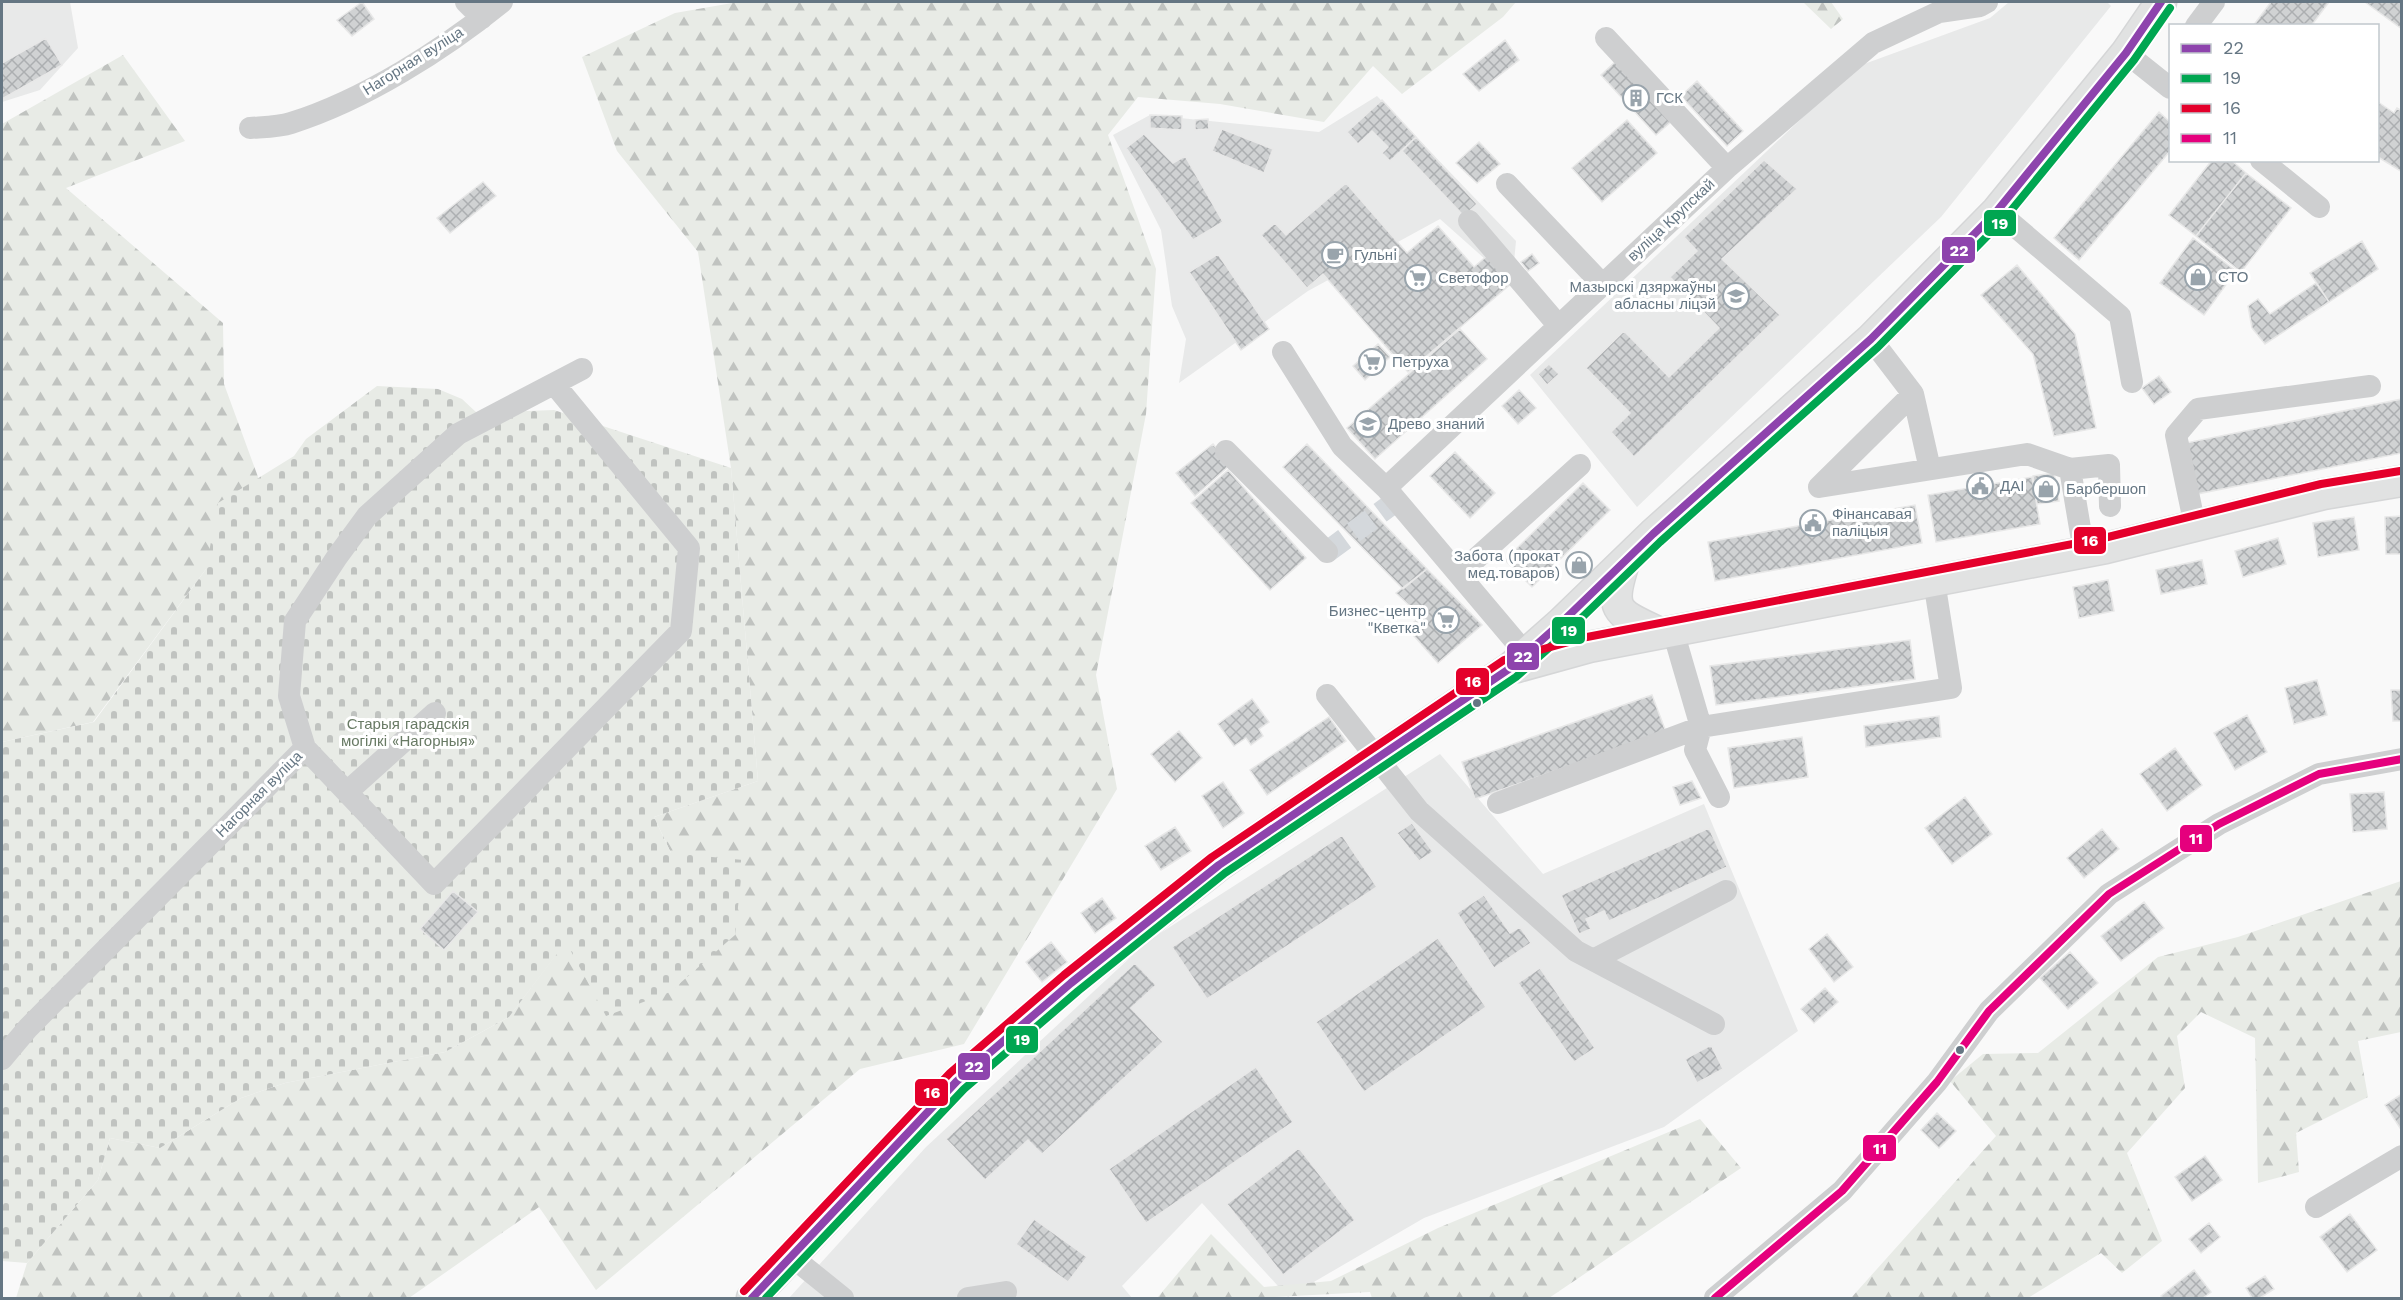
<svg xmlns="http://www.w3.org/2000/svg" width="2403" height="1300" font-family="'Work Sans',sans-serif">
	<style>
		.built { fill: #e8e9e9 }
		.forest { fill: url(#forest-firs) }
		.cemetery { fill: url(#cemetery-stones) }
		.building { fill: url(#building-cross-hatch); stroke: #e8e8e8; stroke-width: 1.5 }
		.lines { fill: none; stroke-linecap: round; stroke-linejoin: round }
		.minor-tunnel { stroke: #d4d8dc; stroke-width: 22; stroke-dasharray: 22 11; stroke-linecap: butt }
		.major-casing { stroke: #d5d6d7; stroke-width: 33 }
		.minor { stroke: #cecfd0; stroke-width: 22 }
		.major { stroke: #e1e2e2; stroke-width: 30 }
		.bus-1-casing { stroke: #fff; stroke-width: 12 }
		.bus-2-casing { stroke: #fff; stroke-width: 12 }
		.bus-3-casing { stroke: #fff; stroke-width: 12 }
		.bus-4-casing { stroke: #fff; stroke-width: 12 }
		.bus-1 { stroke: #8e44ad; stroke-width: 8 }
		.bus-2 { stroke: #00a651; stroke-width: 8 }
		.bus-3 { stroke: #e4002b; stroke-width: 8 }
		.bus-4 { stroke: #e5007d; stroke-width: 8 }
		.bus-dot { fill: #657683; stroke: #fff; stroke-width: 2 }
		.labels { text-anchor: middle; stroke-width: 6; stroke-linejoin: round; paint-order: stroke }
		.street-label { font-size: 15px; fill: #657683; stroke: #fff }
		.poi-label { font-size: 15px; fill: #657683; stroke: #fff; text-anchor: start }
		.park-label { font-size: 15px; fill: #687a64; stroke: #fff }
		.line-badge { stroke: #fff; stroke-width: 2 }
		.badge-label { font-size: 16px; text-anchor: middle; font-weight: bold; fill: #fff }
	</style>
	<defs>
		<pattern id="forest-firs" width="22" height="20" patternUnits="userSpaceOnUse" patternTransform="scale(1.5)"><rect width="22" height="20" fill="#e8ebe6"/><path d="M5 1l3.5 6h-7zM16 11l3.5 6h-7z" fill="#c0c3c0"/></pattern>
		<pattern id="cemetery-stones" width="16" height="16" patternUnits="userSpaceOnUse" patternTransform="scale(1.5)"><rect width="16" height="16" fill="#e8ebe6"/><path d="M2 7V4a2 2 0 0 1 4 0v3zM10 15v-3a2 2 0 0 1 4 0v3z" fill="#c0c3c0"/></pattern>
		<pattern id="building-cross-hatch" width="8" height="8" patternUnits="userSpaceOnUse" patternTransform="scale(1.5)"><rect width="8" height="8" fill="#d0d2d3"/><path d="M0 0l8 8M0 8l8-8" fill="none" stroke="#acafb1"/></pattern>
	</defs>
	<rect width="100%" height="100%" fill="#f9f9f9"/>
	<!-- built -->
	<path class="built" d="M2 2H70L78 48 40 90 2 102Z
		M2009 2H2107L2111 6 1941 217 1637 507 1530 375 1856 67 1990 18Z
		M1377 96 1516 241 1512 283 1440 219 1308 291 1179 383 1186 339 1172 306 1161 230 1113 135 1150 115 1319 132Z
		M1440 754 1543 874 1704 804 1798 1031 1664 1127 1424 1218 1288 1297 1202 1203 1122 1286 1132 1298H789L926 1147 1148 941Z"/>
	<!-- forest -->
	<path class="forest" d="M738 2H1516L1503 17 1402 94 1373 66 1324 122 1220 104 1138 97 1108 135 1156 269 1146 414 1096 675 1117 789 964 1044 860 1069 596 1290 539 1207 409 1298H16L27 1263 98 1180 110 1138 160 1148 241 1098 285 1083 445 1052 509 1017 566 941 671 853 654 817 758 781 731 468 698 252 617 151 582 57 675 13Z
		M1803 2H1831L1843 19 1831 29Z
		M123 55 185 141 66 188 223 323 224 384 265 496 206 569 93 722 2 742V124Z
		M2401 881V1032L2358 1041 2368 1097 2296 1133 2299 1172 2258 1183 2255 1038 2201 1012 2177 1036 2185 1088 2127 1153 2162 1241 2122 1273 2101 1253 2028 1298H1851L1996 1136 1950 1081 1983 1054 2038 1053 2158 957 2238 937Z
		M1700 1119 1741 1168 1549 1298H1372L1370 1292 1257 1298H1157L1211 1234 1264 1287 1331 1281 1438 1228Z"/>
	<!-- cemetery -->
	<path class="cemetery" d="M377 386 438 389 462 399 477 413 554 410 731 468 758 781 654 817 671 853 743 860 735 935 670 992 606 1016 566 942 509 1017 445 1052 285 1083 241 1098 160 1148 110 1138 98 1180 27 1263 2 1261V742L94 722 206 569 218 503 294 456 306 439Z"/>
	<!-- building -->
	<path class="building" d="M362 2 374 19 352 36 337 20Z
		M2271 2H2329L2311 26H2253Z
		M2365 2H2402V29Z
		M46 38 62 65 2 99V63Z
		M1505 40 1519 60 1479 91 1463 74Z
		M1616 61 1672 121 1656 135 1601 75Z
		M1697 81 1743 131 1727 146 1681 96Z
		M1382 100 1416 137 1390 161 1382 153 1388 147 1372 131 1358 144 1347 132Z
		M2378 102 2394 113 2397 108 2402 111V172L2378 157Z
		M2159 112 2170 122V151L2079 260 2054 238Z
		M1150 115 1182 116V130L1150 128Z
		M1208 119 1209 129 1195 130V120Z
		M1627 120 1657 153 1602 202 1572 168Z
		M1222 129 1273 149 1264 173 1212 151Z
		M1144 134 1173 163 1185 156 1223 222 1193 240 1126 148Z
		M1416 137 1477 204 1464 216 1402 151Z
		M1479 142 1500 164 1477 183 1456 163Z
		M1764 160 1797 189 1722 259 1780 315 1634 457 1611 432 1630 413 1586 368 1624 331 1669 377 1719 328 1670 277 1697 251 1684 237Z
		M2212 160H2231L2246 173 2196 236 2169 215Z
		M2246 173 2291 208 2241 272 2196 236Z
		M483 182 496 196 450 233 437 218Z
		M1346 183 1407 253 1438 226 1474 267 1488 255 1512 283 1408 372 1323 274 1307 288 1261 235 1275 223 1286 235Z
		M2193 238 2236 271 2204 315 2160 283Z
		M2362 241 2378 269 2329 302 2310 273Z
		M1218 254 1269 329 1241 350 1189 272Z
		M1532 254 1539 263 1528 271 1521 262Z
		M2017 265 2075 334 2096 428 2054 436 2033 354 1981 295Z
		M2316 283 2329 302 2265 344 2252 328 2248 306 2258 299 2270 314Z
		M1460 329 1487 359 1375 459 1347 428Z
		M1378 344 1390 357 1365 380 1353 366Z
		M1549 364 1559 374 1547 385 1538 374Z
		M2159 376 2171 392 2154 404 2142 388Z
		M1519 390 1536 408 1518 424 1502 406Z
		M2402 399V453L2197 494 2186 443Z
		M1213 444 1230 465 1195 496 1176 473Z
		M1307 444 1427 569 1403 589 1283 467Z
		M1455 452 1495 493 1470 518 1430 476Z
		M1228 470 1306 558 1270 590 1191 503Z
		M2054 473 2059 501 2037 504 2033 476Z
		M2032 477 2040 524 1936 542 1928 495Z
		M1583 483 1610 510 1532 587 1505 560Z
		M1915 505 1922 543 1715 581 1708 542Z
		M2402 516V554H2386L2385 517Z
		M2354 517 2359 550 2318 557 2313 523Z
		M2278 538 2286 564 2243 577 2235 551Z
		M1579 559 1585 565 1579 571 1573 566Z
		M2202 560 2207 584 2161 594 2156 570Z
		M1427 569 1482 625 1438 663 1407 628 1421 616 1396 593Z
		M2108 580 2114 611 2079 618 2073 587Z
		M1910 640 1915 679 1716 705 1710 666Z
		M2317 680 2327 715 2294 724 2285 688Z
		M2391 690H2402V721H2393Z
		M1652 695 1666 732 1475 799 1462 762Z
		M1252 699 1269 722 1259 729 1263 736 1251 745 1246 738 1234 746 1218 724Z
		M2247 715 2267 752 2235 770 2214 733Z
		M1939 716 1941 737 1866 747 1864 726Z
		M1329 717 1346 741 1267 795 1250 770Z
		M1179 731 1202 758 1175 782 1151 754Z
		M1802 737 1808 777 1734 788 1728 748Z
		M2175 748 2202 785 2167 811 2140 774Z
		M1692 781 1701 798 1680 805 1673 787Z
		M1223 782 1244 813 1223 828 1202 796Z
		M2384 792 2387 829 2353 832 2350 794Z
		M1965 797 1992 834 1952 864 1925 828Z
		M1412 823 1433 852 1419 861 1397 833Z
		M1175 827 1191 851 1161 870 1145 846Z
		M1709 828 1727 867 1609 921 1604 911 1586 919 1591 929 1579 934 1561 895Z
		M2102 829 2119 849 2084 878 2067 858Z
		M1342 835 1377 887 1207 999 1172 947Z
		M453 891 478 912 444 950 420 929Z
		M1484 895 1510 933 1520 927 1531 943 1494 968 1457 913Z
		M1102 898 1116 918 1095 933 1081 913Z
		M2144 902 2164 928 2121 961 2101 936Z
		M1827 934 1853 967 1834 982 1809 949Z
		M1438 938 1486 1007 1364 1092 1316 1022Z
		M1051 942 1067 962 1042 982 1026 962Z
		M2070 952 2098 983 2068 1009 2040 978Z
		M1135 963 1156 985 1131 1008 1163 1042 1042 1154 1028 1140 985 1180 946 1139Z
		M1540 968 1595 1048 1574 1062 1518 983Z
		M1825 988 1838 1002 1814 1023 1801 1009Z
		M1711 1045 1723 1069 1697 1083 1685 1059Z
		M1256 1067 1293 1122 1146 1223 1109 1169Z
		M2402 1094V1131L2385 1105Z
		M1937 1113 1956 1131 1939 1148 1921 1130Z
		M1299 1148 1355 1220 1283 1275 1227 1204Z
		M2205 1156 2222 1180 2192 1201 2175 1177Z
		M2350 1214 2377 1250 2347 1272 2320 1237Z
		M1034 1219 1087 1257 1068 1282 1016 1244Z
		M2209 1223 2220 1237 2201 1253 2189 1239Z
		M2194 1270 2211 1292 2203 1298H2163L2161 1296Z
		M2265 1276 2274 1289 2260 1298H2252L2246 1288Z"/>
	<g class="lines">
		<!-- minor-tunnel -->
		<path class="minor-tunnel" d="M1327 552 1396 501"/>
		<defs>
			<path id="major" d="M1624 563C1608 612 1617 613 1660 633
				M1517 667 1589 647 2106 548 2324 494 2402 481
				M752 1298 957 1081 1071 983 1219 865 1509 669 1561 623 1653 534 1871 339 1997 211 2126 53 2161 2"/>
		</defs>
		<!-- major casing -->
		<use href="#major" class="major-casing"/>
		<!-- minor -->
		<path class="minor" d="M466 2 482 18
			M2196 26 2214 2
			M1606 38 1727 168
			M2126 53 2170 88
			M250 128C263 127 279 127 291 123 364 100 443 50 502 2
			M2261 160 2319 207
			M1507 184 1602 284
			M1997 211 2120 316 2132 382
			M1469 221 1558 325
			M1283 352 1342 446 1386 488
			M1913 394 1930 469
			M1226 451 1327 552
			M2070 469 2109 465 2110 506
			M1819 487 2027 454 2070 469 2084 552
			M1819 487 1913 394 1871 339
			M2195 526 2176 435 2198 409 2370 386
			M1459 574 1580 465
			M1673 631 1701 727 1695 750 1719 797
			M1526 654 1386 488 1727 168 1873 43 1939 12 1980 6 1987 2
			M1327 695 1419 811 1576 951 1714 1024
			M305 748 434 884 681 631 689 548 555 385
			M347 792 435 713
			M1498 803 1701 727 1951 688 1934 581
			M1593 960 1726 891
			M2 1059 28 1028 305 748 289 696 295 621 337 557 367 516 458 434 582 369
			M2316 1207 2402 1156
			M793 1254 802 1265 843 1298
			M968 1298 1006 1292
			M1715 1298 1842 1191 1937 1082 1989 1011 2109 894 2219 824 2319 774 2402 759"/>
		<!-- major -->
		<use href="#major" class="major"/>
		<defs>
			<path id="bus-1" d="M752 1298 957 1081 1071 983 1219 865 1509 669 1561 623 1653 534 1871 339 1997 211 2126 53 2161 2"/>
			<path id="bus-2" d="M766 1298 964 1089 1078 991 1225 873 1516 677 1568 631 1660 542 1878 347 2005 218 2134 60 2170 8"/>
			<path id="bus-3" d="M744 1291 950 1073 1064 975 1212 857 1504 660 1587 637 2104 538 2321 484 2400 471"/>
			<path id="bus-4" d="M1715 1298 1842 1191 1937 1082 1989 1011 2109 894 2219 824 2319 774 2402 759"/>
		</defs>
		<!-- bus-1 casing -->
		<use href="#bus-1" class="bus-1-casing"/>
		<!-- bus-2 casing -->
		<use href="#bus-2" class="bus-2-casing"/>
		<!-- bus-3 casing -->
		<use href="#bus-3" class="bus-3-casing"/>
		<!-- bus-4 casing -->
		<use href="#bus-4" class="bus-4-casing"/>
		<!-- bus-1 -->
		<use href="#bus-1" class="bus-1"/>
		<!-- bus-2 -->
		<use href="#bus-2" class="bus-2"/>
		<!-- bus-3 -->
		<use href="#bus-3" class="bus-3"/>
		<!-- bus-4 -->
		<use href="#bus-4" class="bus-4"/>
	</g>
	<!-- icons -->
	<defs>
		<symbol id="building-ring" viewBox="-11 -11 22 22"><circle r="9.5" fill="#fff" stroke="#99a4ac" stroke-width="1.5"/><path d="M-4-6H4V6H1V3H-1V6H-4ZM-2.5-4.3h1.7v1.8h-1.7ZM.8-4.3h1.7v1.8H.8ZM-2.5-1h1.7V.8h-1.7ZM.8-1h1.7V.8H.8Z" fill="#99a4ac"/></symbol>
		<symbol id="cafe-ring" viewBox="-11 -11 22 22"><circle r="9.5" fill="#fff" stroke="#99a4ac" stroke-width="1.5"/><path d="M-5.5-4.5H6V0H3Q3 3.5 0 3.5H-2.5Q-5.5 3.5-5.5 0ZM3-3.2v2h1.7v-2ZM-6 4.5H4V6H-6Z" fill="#99a4ac"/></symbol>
		<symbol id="shop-ring" viewBox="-11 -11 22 22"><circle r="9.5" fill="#fff" stroke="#99a4ac" stroke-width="1.5"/><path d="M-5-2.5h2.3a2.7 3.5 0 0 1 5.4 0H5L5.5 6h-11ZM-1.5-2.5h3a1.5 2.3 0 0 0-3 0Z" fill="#99a4ac"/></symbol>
		<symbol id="supermarket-ring" viewBox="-11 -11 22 22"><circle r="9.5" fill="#fff" stroke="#99a4ac" stroke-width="1.5"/><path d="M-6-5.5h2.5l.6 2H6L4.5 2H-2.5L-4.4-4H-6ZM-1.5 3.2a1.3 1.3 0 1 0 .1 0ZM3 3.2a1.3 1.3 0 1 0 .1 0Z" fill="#99a4ac"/></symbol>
		<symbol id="school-ring" viewBox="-11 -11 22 22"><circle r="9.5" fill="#fff" stroke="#99a4ac" stroke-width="1.5"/><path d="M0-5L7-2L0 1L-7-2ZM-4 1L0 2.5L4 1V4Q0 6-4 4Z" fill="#99a4ac"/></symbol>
		<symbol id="university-ring" viewBox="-11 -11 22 22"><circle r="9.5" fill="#fff" stroke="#99a4ac" stroke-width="1.5"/><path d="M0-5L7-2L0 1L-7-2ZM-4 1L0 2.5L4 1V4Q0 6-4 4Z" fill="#99a4ac"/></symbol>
		<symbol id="civic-ring" viewBox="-11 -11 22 22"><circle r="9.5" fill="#fff" stroke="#99a4ac" stroke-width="1.5"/><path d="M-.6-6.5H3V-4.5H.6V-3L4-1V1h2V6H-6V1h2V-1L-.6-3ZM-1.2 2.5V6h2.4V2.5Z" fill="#99a4ac"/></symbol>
	</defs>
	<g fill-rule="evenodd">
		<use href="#building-ring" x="1621" y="83" width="30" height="30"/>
		<use href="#cafe-ring" x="1320" y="240" width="30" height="30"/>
		<use href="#shop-ring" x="2183" y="262" width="30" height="30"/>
		<use href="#supermarket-ring" x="1403" y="263" width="30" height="30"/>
		<use href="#school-ring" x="1721" y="281" width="30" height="30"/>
		<use href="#supermarket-ring" x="1357" y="347" width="30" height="30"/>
		<use href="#university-ring" x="1353" y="409" width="30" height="30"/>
		<use href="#civic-ring" x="1965" y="471" width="30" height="30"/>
		<use href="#shop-ring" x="2031" y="474" width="30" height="30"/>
		<use href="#civic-ring" x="1798" y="508" width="30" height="30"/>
		<use href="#shop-ring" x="1564" y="550" width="30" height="30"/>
		<use href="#supermarket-ring" x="1431" y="605" width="30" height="30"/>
	</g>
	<!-- markers -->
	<g class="bus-dot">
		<circle cx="1477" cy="703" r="5"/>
		<circle cx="1960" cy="1050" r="5"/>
	</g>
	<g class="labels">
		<!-- street labels -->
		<g class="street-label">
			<text transform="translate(413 61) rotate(-32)" y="5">Нагорная вуліца</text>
			<text transform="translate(1671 220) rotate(-43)" y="5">вуліца Крупскай</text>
			<text transform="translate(259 794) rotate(-45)" y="5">Нагорная вуліца</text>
		</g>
		<!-- poi labels -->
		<g class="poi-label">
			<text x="1656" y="103">ГСК</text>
			<text x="1354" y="260">Гульнi</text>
			<text x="2218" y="282">СТО</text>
			<text x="1438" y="283">Светофор</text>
			<text x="1716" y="292" text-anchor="end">Мазырскі дзяржаўны<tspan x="1716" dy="17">абласны ліцэй</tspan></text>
			<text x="1392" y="367">Петруха</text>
			<text x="1388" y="429">Древо знаний</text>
			<text x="2000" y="491">ДАІ</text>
			<text x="2066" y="494">Барбершоп</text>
			<text x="1832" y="519">Фінансавая<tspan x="1832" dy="17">паліцыя</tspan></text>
			<text x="1560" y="561" text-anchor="end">Забота (прокат<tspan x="1560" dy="17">мед.товаров)</tspan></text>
			<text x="1426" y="616" text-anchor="end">Бизнес-центр<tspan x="1426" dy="17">"Кветка"</tspan></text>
		</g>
		<!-- park labels -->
		<g class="park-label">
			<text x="408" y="729">Старыя гарадскія<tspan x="408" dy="17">могілкі «Нагорныя»</tspan></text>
		</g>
	</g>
	<g class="line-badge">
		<rect x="1983" y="209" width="34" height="28" rx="6" fill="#00a651"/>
		<rect x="1941" y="236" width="35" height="28" rx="6" fill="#8e44ad"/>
		<rect x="2073" y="526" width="34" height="29" rx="6" fill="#e4002b"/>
		<rect x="1551" y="616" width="35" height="29" rx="6" fill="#00a651"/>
		<rect x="1506" y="642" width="34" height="29" rx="6" fill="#8e44ad"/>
		<rect x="1455" y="667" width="35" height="29" rx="6" fill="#e4002b"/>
		<rect x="2179" y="824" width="34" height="29" rx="6" fill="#e5007d"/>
		<rect x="1005" y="1025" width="34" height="29" rx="6" fill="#00a651"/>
		<rect x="957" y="1052" width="34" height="29" rx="6" fill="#8e44ad"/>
		<rect x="914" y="1078" width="35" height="29" rx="6" fill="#e4002b"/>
		<rect x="1862" y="1134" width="35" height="28" rx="6" fill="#e5007d"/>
	</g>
	<g class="badge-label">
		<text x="2000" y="229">19</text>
		<text x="1959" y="256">22</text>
		<text x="2090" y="546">16</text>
		<text x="1569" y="636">19</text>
		<text x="1523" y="662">22</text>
		<text x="1473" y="687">16</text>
		<text x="2196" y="844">11</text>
		<text x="1022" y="1045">19</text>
		<text x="974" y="1072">22</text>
		<text x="932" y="1098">16</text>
		<text x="1880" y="1154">11</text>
	</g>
	<!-- border -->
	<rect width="2403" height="1300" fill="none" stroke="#657683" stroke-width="6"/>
	<!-- legend -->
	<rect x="2169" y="24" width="210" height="138" fill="#ffffff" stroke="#c1c8cd" stroke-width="1.5"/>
	<rect x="2181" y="44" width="30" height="9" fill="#8e44ad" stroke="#c1c8cd" stroke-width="1.5"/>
	<text x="2223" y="54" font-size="18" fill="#657683">22</text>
	<rect x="2181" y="74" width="30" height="9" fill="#00a651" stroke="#c1c8cd" stroke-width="1.5"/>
	<text x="2223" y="84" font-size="18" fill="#657683">19</text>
	<rect x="2181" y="104" width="30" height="9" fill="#e4002b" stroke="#c1c8cd" stroke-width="1.5"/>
	<text x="2223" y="114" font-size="18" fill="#657683">16</text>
	<rect x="2181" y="134" width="30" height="9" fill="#e5007d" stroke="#c1c8cd" stroke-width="1.5"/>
	<text x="2223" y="144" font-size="18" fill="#657683">11</text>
</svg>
